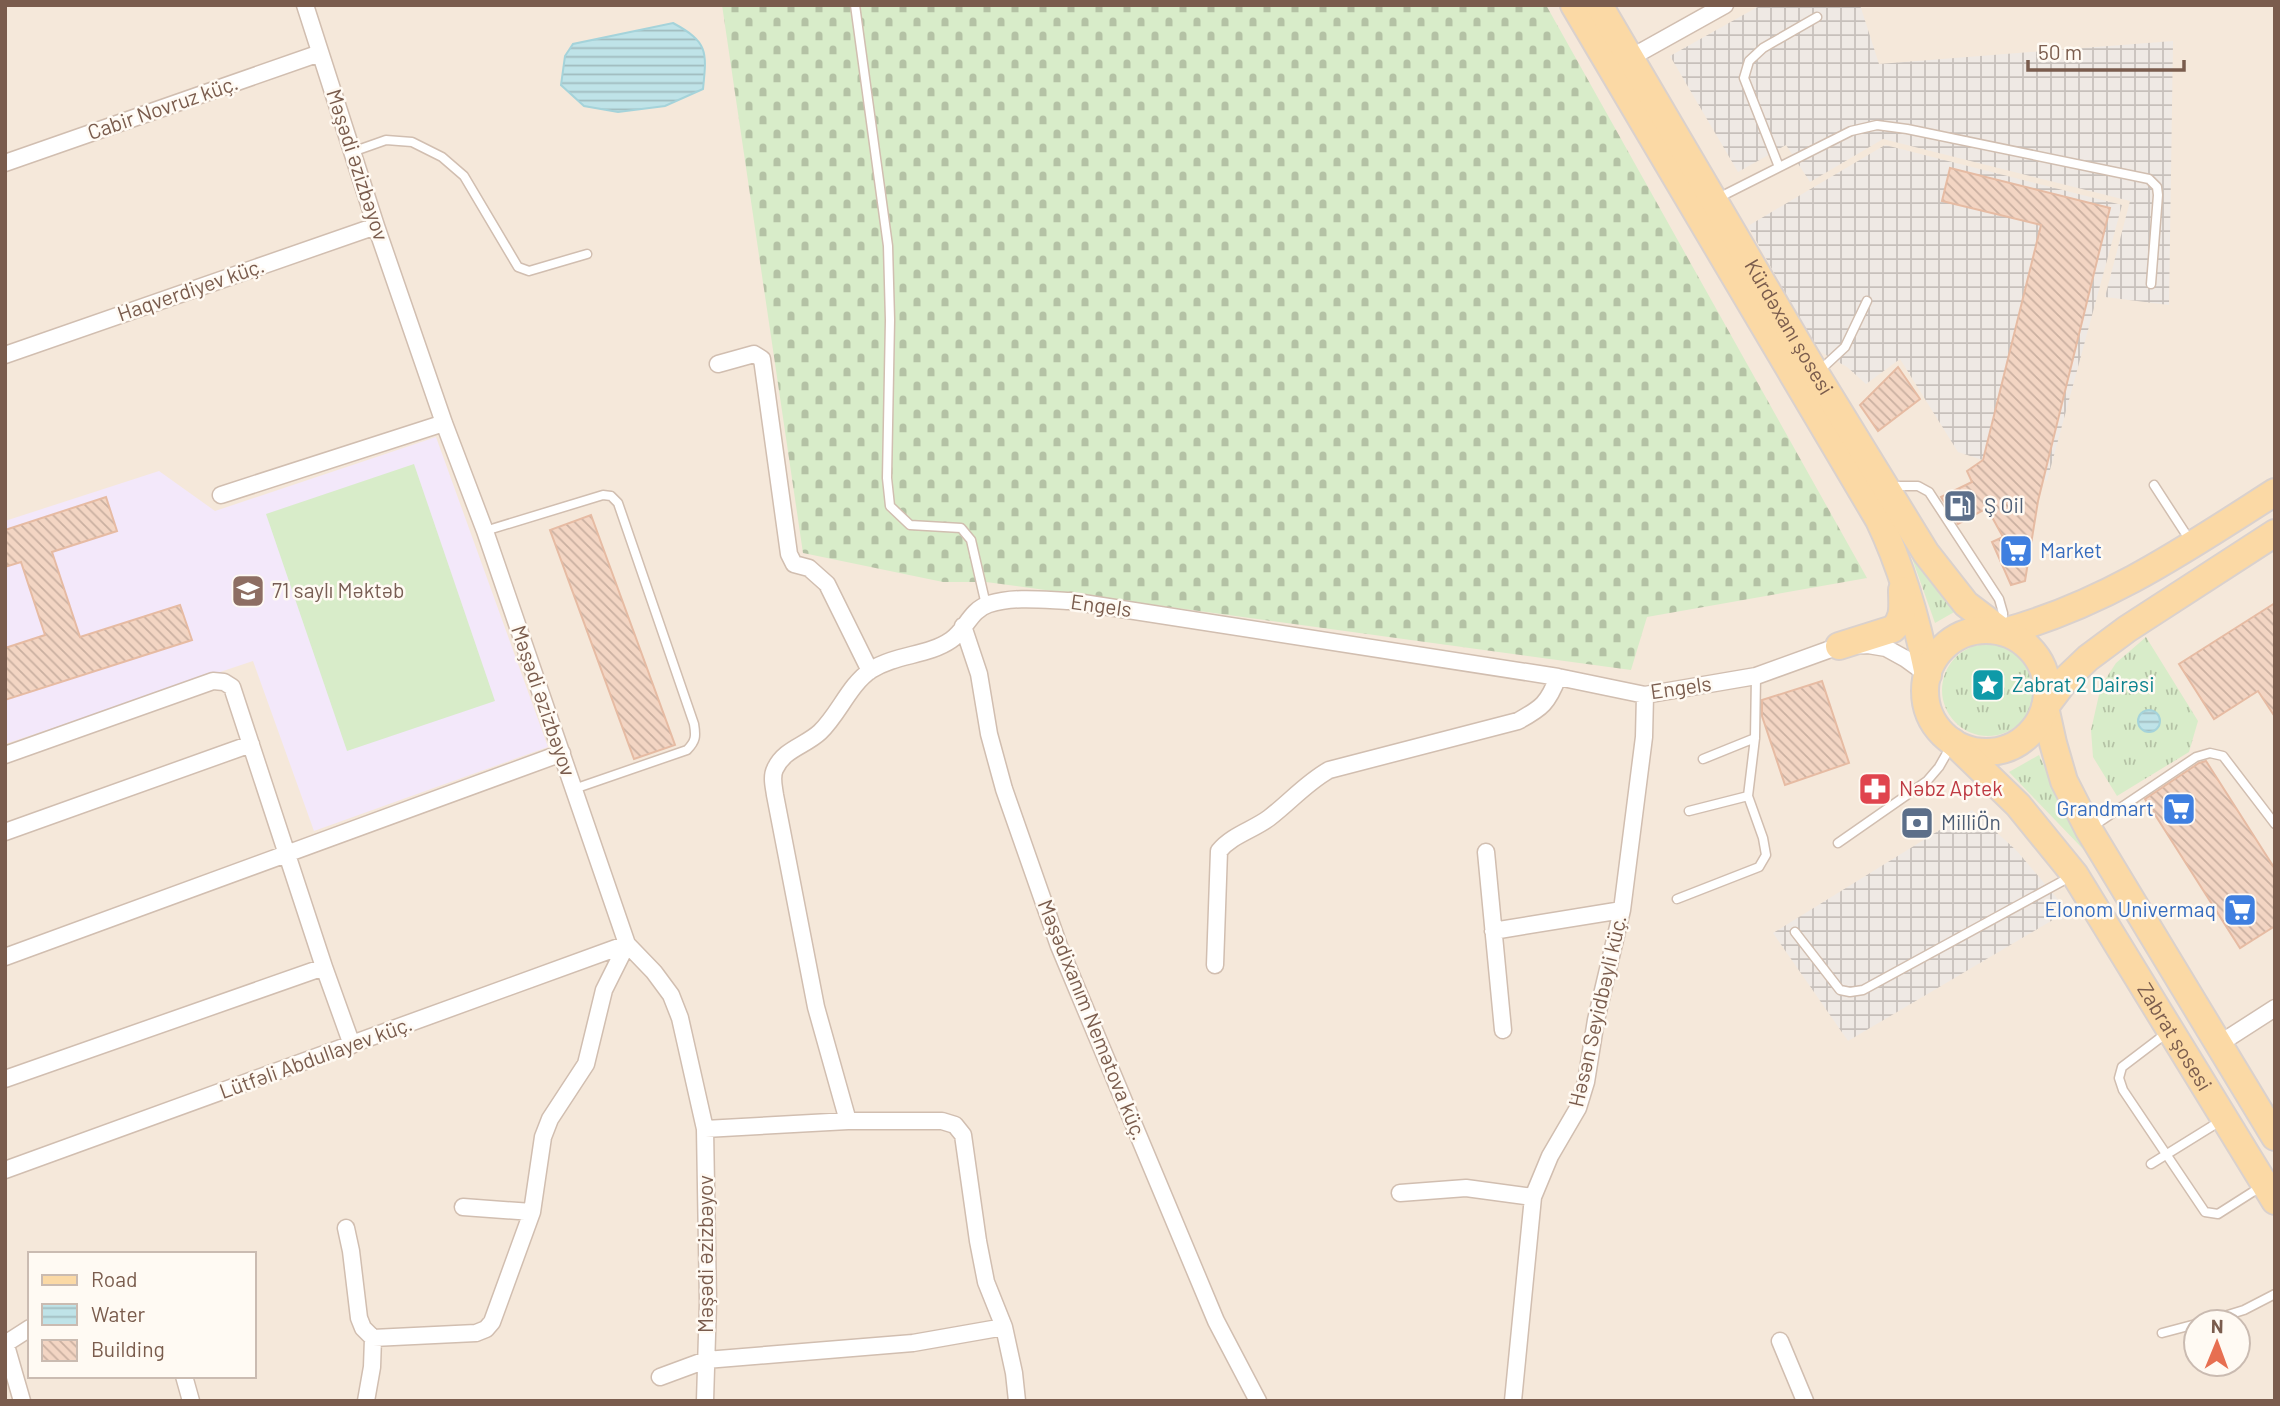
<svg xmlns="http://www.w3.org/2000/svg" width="2280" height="1406" font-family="Barlow,sans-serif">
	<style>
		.residential { fill: #f5e8da; fill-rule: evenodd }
		.industrial { fill: url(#industrial-grid) }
		.education { fill: #f3e8fa }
		.grass { fill: url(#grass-tufts) }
		.cemetery { fill: url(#cemetery-stones) }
		.pitch { fill: #d8ecc9 }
		.water { fill: url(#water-rules); stroke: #a5d3da; stroke-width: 2 }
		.building { fill: url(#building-back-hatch); stroke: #e6bba3; stroke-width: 2 }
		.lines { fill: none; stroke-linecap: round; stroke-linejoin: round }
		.lane-casing { stroke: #d1beb0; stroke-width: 11 }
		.street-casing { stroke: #d1beb0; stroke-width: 19 }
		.primary-casing { stroke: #dad1cd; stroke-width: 30 }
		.lane { stroke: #fff; stroke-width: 8 }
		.street { stroke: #fff; stroke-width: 16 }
		.primary { stroke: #fbd9a5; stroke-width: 26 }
		.labels { text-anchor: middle; stroke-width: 5; stroke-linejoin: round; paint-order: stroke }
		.street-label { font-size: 21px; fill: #7a5c4d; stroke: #fffaf3 }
		.service-label { font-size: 21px; fill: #4e5e75; stroke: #fffaf3; text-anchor: start }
		.shop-label { font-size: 21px; fill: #366cbe; stroke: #fffaf3; text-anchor: end }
		.education-label { font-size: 21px; fill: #785e54; stroke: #fffaf3; text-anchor: start }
		.culture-label { font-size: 21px; fill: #0d838f; stroke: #fffaf3; text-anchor: start }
		.health-label { font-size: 21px; fill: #be3a42; stroke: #fffaf3; text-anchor: start }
	</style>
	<defs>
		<pattern id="industrial-grid" width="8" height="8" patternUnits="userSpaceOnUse" patternTransform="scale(1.75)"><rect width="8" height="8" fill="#efe9e4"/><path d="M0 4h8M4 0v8" fill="none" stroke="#c7c0bb"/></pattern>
		<pattern id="grass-tufts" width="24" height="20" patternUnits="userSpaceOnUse" patternTransform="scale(1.75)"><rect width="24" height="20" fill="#d8ecc9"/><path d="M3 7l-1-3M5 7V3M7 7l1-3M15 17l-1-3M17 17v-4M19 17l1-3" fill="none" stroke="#b4c2a5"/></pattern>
		<pattern id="cemetery-stones" width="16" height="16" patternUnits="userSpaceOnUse" patternTransform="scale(1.75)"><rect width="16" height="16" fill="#d8ecc9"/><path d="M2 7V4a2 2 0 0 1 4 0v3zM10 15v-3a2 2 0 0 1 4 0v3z" fill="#b4c2a5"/></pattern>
		<pattern id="water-rules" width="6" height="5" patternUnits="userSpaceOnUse" patternTransform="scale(1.75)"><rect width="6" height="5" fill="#bfe3e8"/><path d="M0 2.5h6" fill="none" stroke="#a0bbbe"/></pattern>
		<pattern id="building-back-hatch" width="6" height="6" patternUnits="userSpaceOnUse" patternTransform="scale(1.75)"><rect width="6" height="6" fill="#f3d5c3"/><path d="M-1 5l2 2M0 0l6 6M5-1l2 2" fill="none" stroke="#cab0a1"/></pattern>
	</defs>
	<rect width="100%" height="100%" fill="#fdf6ec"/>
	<!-- residential -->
	<path class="residential" d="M5 5H2275V1401H5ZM30 1254H254V1376H30ZM2196 1322H2238V1364H2196Z"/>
	<!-- industrial -->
	<path class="industrial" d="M1761 5H1860L1879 64 2173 41 2169 305 2105 297 2130 201 1883 139 1810 182 1786 145 1738 172 1670 56Z
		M1885 145 2122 205 2047 481 1958 452 1900 359 1866 384 1847 367 1817 350 1748 226Z
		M1972 810 2017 851 2068 911 1848 1041 1773 933Z"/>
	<!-- education -->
	<path class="education" d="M436 437 548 747 314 831 253 661 5 744V521L159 471 215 511Z"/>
	<!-- grass -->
	<path class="grass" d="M1907 544 1956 611 1935 623Z
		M2146 637 2198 721 2189 752 2117 796 2093 757 2091 730 2101 686 2116 663Z
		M1942 690a46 46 0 1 1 92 0a46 46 0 1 1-92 0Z
		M2039 755 2083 849 2009 772Z"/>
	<!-- cemetery -->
	<path class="cemetery" d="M722 5H1546L1867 578 1647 617 1631 670 986 582H943L803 553Z"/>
	<!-- pitch -->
	<path class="pitch" d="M414 464 495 701 347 751 266 514Z"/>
	<!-- water -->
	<path class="water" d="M673 23C708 42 707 51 703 89L665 106 618 112 584 106 561 85 565 56 573 44Z
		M2138 721a11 11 0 1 1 22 0a11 11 0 1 1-22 0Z"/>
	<!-- building -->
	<path class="building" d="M1950 168 2110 208 2038 501 2025 581 2011 585 1992 542 2003 537 1987 508 1958 524 1941 497 1972 482 1967 471 1983 460 2041 225 1942 201Z
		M1898 367 1920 399 1878 431 1860 405Z
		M106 497 117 531 52 552 80 637 180 605 192 640 5 700V648L45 635 21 562 5 567V530Z
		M591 515 675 745 634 759 550 530Z
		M2275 603V717L2258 691 2214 719 2179 664Z
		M1822 681 1849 763 1785 785 1762 716V700Z
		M2206 761 2275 869V926L2240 948 2145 799 2199 763Z"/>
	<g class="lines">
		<defs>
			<path id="lane" d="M855 5 888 246 890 320 887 478 890 506 910 525 961 528 971 540 986 605
				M352 152 386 140 412 142 442 157 464 176 518 267 529 271 587 254
				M1779 167 1744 78 1749 61 1763 48 1817 17
				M1718 198 1851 131 1877 125 1907 129 2149 179 2157 187 2158 195 2151 284
				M1818 372 1845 347 1867 301
				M2154 485 2191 542
				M1892 486H1918L1929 492 1999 599 2003 613V626
				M485 531 603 495 611 496 618 503 694 724C696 736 696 741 687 750L574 789
				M1703 759 1755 738
				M1689 811 1748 796
				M2092 827 2196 757 2210 753 2223 756 2275 824
				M1838 843 1927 781 1939 767 1951 746
				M1677 899 1759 867 1766 855 1763 838 1748 796 1755 738 1756 676
				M1795 932 1840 990 1850 992 1863 990 2070 877
				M2168 1032 2122 1067 2119 1078 2123 1090 2205 1212 2218 1214 2262 1186
				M2151 1164 2222 1120
				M2205 1322 2244 1310 2275 1294
				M2162 1333 2196 1324"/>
			<path id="street" d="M305 5 376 226 444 423 485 531 627 944 654 972 671 995 680 1018 705 1129 708 1302 705 1401
				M1630 58 1725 5
				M5 163 320 53
				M5 355 376 226
				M718 364 754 354 762 359 789 554 794 564 809 568 827 584 870 671
				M221 495 444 423
				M963 626 979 674 989 734 1004 789 1059 946 1216 1321 1258 1401
				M5 755 213 681 224 682 232 687 324 967 352 1045
				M5 832 251 744
				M1486 852 1503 1030
				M1493 931 1622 910
				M5 957 562 753
				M1215 965 1219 851C1232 835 1253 830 1269 818 1290 802 1306 783 1329 770L1518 721C1542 708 1548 703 1558 677
				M2219 1044 2275 1008
				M5 1079 324 967
				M848 1121 816 1007 775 795C774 787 771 777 775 769 784 749 805 746 820 732 839 714 849 685 871 670 896 654 928 656 951 640 966 630 970 610 989 604 1015 596 1044 600 1070 601L1558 677 1645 695 1756 676 1839 646 1868 645 1886 648 1906 659 1928 675
				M705 1129 848 1121H942L955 1125 963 1135 978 1241 986 1282 1004 1327 1014 1373 1017 1401
				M5 1170 627 944
				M1400 1193 1466 1188 1533 1197
				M463 1207 532 1212
				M346 1228 351 1251 359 1318 363 1328 373 1338
				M1780 1341 1805 1401
				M5 1342 22 1401
				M5 1344 30 1328
				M184 1376 191 1401
				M660 1377 706 1360 913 1343 1004 1327
				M366 1401 372 1367 373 1338 476 1333 486 1329 492 1322 532 1212 543 1137 550 1119 586 1064 604 990 627 944
				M1513 1401 1533 1197 1550 1156 1578 1108 1586 1082 1596 1020 1622 910 1644 737 1645 695"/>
			<g id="primary">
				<path d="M1574 5 1879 520C1903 570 1917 621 1928 675"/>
				<path id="s1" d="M1599 5 1816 374 1926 553 1966 604 2003 632C2106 604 2186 549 2275 492"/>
				<path d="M2275 533 2127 629 2088 658 2067 678 2045 707 2053 743 2064 781 2089 830 2275 1137"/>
				<circle cx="1986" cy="691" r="61"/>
				<path d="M1839 646 1893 629C1905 618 1902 605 1902 590"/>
				<path id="s2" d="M1953 742 2018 805 2075 875 2275 1201"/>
			</g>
		</defs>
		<!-- lane casing -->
		<use href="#lane" class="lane-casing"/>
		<!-- street casing -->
		<use href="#street" class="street-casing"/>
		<!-- primary casing -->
		<use href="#primary" class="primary-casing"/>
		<!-- lane -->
		<use href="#lane" class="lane"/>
		<!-- street -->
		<use href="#street" class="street"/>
		<!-- primary -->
		<use href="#primary" class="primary"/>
	</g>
	<!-- icons -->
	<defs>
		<symbol id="fuel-square" viewBox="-11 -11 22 22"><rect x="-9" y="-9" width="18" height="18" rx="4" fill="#5c6f8a" stroke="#fffaf3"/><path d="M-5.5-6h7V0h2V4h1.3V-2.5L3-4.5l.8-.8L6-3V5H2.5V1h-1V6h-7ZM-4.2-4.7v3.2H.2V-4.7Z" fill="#fff"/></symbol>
		<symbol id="supermarket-square" viewBox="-11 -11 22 22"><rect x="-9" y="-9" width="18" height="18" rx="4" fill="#3f7fe0" stroke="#fffaf3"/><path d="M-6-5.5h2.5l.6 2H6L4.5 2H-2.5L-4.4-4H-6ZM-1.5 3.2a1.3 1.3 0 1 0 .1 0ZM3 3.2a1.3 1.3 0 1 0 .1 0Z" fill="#fff"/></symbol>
		<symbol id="school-square" viewBox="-11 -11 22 22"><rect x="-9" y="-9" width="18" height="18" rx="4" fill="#8d6e63" stroke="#fffaf3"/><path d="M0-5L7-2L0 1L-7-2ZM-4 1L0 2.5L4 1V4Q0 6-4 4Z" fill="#fff"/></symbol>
		<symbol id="sight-square" viewBox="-11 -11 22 22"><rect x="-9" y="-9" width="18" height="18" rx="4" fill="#0f9aa8" stroke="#fffaf3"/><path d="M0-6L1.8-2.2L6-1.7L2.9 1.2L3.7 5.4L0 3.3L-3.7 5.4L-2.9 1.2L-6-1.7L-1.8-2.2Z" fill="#fff"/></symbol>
		<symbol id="pharmacy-square" viewBox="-11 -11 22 22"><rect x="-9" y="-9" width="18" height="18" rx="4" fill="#e0444e" stroke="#fffaf3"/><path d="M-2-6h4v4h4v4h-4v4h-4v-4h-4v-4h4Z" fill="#fff"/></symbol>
		<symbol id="bank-square" viewBox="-11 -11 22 22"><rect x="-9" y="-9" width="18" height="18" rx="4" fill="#5c6f8a" stroke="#fffaf3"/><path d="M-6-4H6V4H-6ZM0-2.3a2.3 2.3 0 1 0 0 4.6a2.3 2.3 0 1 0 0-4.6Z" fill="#fff"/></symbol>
	</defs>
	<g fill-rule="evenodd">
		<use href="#fuel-square" x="1941" y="487" width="38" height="38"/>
		<use href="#supermarket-square" x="1997" y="532" width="38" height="38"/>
		<use href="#school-square" x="229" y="572" width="38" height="38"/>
		<use href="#sight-square" x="1969" y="666" width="38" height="38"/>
		<use href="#pharmacy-square" x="1856" y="770" width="38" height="38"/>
		<use href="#supermarket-square" x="2160" y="790" width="38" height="38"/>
		<use href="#bank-square" x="1898" y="804" width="38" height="38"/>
		<use href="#supermarket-square" x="2221" y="891" width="38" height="38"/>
	</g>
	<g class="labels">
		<!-- street labels -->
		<g class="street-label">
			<text transform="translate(163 108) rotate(-19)" y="7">Cabir Novruz küç.</text>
			<text transform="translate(357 165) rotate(72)" y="7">Məşədi Əzizbəyov</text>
			<text transform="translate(191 290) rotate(-19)" y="7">Haqverdiyev küç.</text>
			<text dy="7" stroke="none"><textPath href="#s1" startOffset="374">Kürdəxanı şosesi</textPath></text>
			<text transform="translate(1101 606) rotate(8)" y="7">Engels</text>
			<text transform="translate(1681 688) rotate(-8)" y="7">Engels</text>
			<text transform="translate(543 701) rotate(71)" y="7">Məşədi Əzizbəyov</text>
			<text transform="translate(1598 1011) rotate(-77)" y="7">Həsən Seyidbəyli küç.</text>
			<text transform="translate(1092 1020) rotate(68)" y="7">Məşədixanım Nemətova küç.</text>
			<text dy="7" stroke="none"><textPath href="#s2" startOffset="371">Zabrat şosesi</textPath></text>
			<text transform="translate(316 1058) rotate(-20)" y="7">Lütfəli Abdullayev küç.</text>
			<text transform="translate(706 1254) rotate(-90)" y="7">Məşədi Əzizbəyov</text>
		</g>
		<!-- service labels -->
		<g class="service-label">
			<text x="1984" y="513">Ş Oil</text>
			<text x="1941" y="830">MilliÖn</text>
		</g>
		<!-- shop labels -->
		<g class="shop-label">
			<text x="2040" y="558" text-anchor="start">Market</text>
			<text x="2154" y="816">Grandmart</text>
			<text x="2216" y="917">Elonom Univermaq</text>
		</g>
		<!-- education labels -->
		<g class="education-label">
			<text x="272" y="598">71 saylı Məktəb</text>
		</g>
		<!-- culture labels -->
		<g class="culture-label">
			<text x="2012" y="692">Zabrat 2 Dairəsi</text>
		</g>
		<!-- health labels -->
		<g class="health-label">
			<text x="1899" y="796">Nəbz Aptek</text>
		</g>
	</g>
	<!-- border -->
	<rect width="2280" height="1406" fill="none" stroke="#7a5c4d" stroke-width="14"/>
	<!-- legend -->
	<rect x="28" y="1252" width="228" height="126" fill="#fffaf3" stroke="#cabbb1" stroke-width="2"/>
	<rect x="42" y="1275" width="35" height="10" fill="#fbd9a5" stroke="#cabbb1" stroke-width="2"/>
	<text x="91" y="1287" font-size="21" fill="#7a5c4d">Road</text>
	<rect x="42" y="1304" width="35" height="21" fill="url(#water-rules)" stroke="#cabbb1" stroke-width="2"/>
	<text x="91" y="1322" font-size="21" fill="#7a5c4d">Water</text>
	<rect x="42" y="1340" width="35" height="21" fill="url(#building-back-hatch)" stroke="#cabbb1" stroke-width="2"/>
	<text x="91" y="1357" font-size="21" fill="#7a5c4d">Building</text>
	<!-- north arrow -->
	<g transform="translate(2217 1343) rotate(1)"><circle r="33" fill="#fffaf3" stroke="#cabbb1" stroke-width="2"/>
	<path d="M0-5L12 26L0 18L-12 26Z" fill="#e76f51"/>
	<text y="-10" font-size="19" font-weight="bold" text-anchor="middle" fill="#7a5c4d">N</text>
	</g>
	<!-- scale -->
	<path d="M2028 60v10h156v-10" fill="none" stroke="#7a5c4d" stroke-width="3.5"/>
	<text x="2038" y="60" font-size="21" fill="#7a5c4d" stroke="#fffaf3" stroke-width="5" paint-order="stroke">50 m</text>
</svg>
